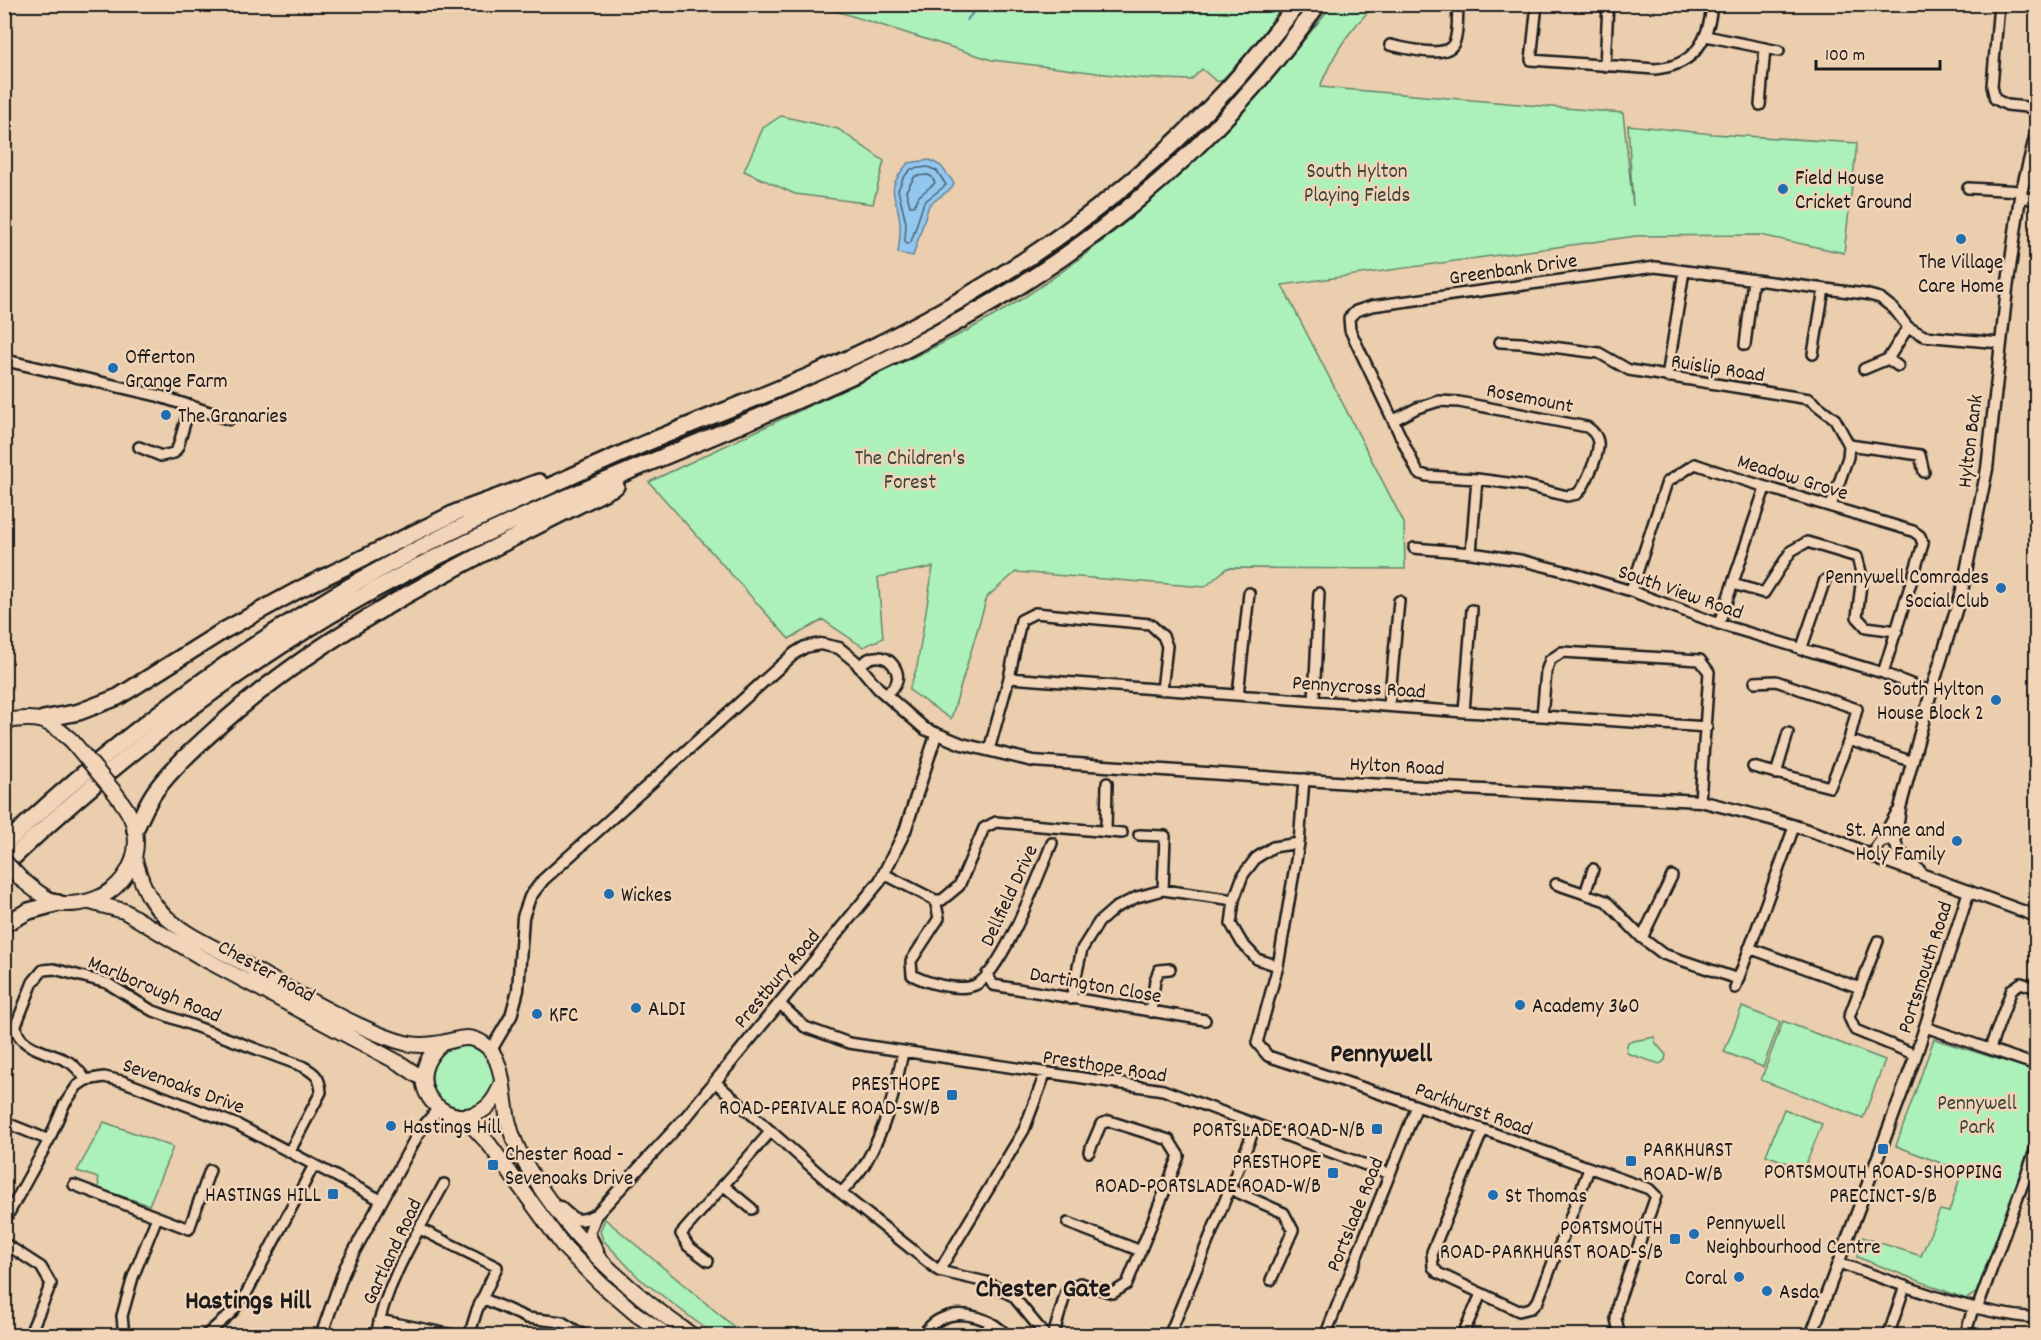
<svg xmlns="http://www.w3.org/2000/svg" width="2041" height="1340" font-family="Dekko,sans-serif">
	<style>
		.green { fill: #acf0ba; stroke: #64866b; stroke-width: 1.5 }
		.water { fill: #92c7ef; stroke: #63839b; stroke-width: 1.5 }
		.lines { fill: none; stroke-linecap: round; stroke-linejoin: round }
		.shore { stroke: #4b6070; stroke-width: 1.5 }
		.stream { stroke: #63839b; stroke-width: 2 }
		.minor-casing { stroke: #1c1c1c; stroke-width: 14 }
		.tertiary-casing { stroke: #1c1c1c; stroke-width: 15 }
		.primary-casing { stroke: #1c1c1c; stroke-width: 18 }
		.trunk-casing { stroke: #1c1c1c; stroke-width: 20 }
		.minor { stroke: #f2d5b8; stroke-width: 9 }
		.tertiary { stroke: #f2d5b8; stroke-width: 10 }
		.primary { stroke: #f2d5b8; stroke-width: 14 }
		.trunk { stroke: #f2d5b8; stroke-width: 15 }
		.primary-bridge-casing { stroke: #1c1c1c; stroke-width: 18; stroke-linecap: butt }
		.primary-bridge { stroke: #f2d5b8; stroke-width: 14 }
		.poi-dot { fill: #1f6fb2; stroke: #f2d5b8; stroke-width: 2 }
		.labels { text-anchor: middle; stroke-width: 5; stroke-linejoin: round; paint-order: stroke }
		.park-label { font-size: 21px; fill: #39463c; stroke: #f2d5b8 }
		.poi-label { font-size: 21px; fill: #1c1c1c; stroke: #f2d5b8; text-anchor: start }
		.street-label { font-size: 21px; fill: #1c1c1c; stroke: #f2d5b8 }
		.district-label { font-size: 27px; font-weight: bold; fill: #1c1c1c; stroke: #f2d5b8 }
	</style>
	<rect width="100%" height="100%" fill="#eacead"/>
	<filter id="ink" filterUnits="userSpaceOnUse"><feTurbulence type="fractalNoise" baseFrequency=".0167" numOctaves="2"/><feDisplacementMap in="SourceGraphic" scale="12" xChannelSelector="R" yChannelSelector="G"/><feConvolveMatrix kernelMatrix="1 2 1 2 8 2 1 2 1" color-interpolation-filters="sRGB"/></filter>
	<g filter="url(#ink)">
		<!-- green -->
		<path class="green" d="M817 5H1283L1251 50 1221 81H1216L1202 69 1191 80 1138 78 992 60Z
			M1332 5H1375C1349 30 1333 54 1320 87L1623 113 1633 206 1628 125 1713 134 1857 143 1844 253 1760 235 1636 236 1282 285 1404 523 1405 569 1227 568 1205 587 1016 572 987 597 951 719 909 690 917 667 933 567 878 577 883 638 863 647 823 620 789 639 649 482C719 449 789 415 859 383 913 357 970 332 1020 300 1143 221 1243 119 1332 5Z
			M781 116 838 129 884 161 873 204 795 194 744 171 763 128Z
			M1742 1007 1780 1022 1763 1067 1724 1052Z
			M1783 1021 1885 1060 1863 1118 1761 1080Z
			M1655 1037V1042L1666 1055 1665 1060 1660 1064 1629 1054 1626 1051 1628 1042Z
			M1934 1039 2036 1071V1130L1986 1273 1976 1293 1966 1299 1857 1257 1862 1237 1921 1256 1940 1210 1949 1212 1962 1171 1896 1146Z
			M432 1077a31 31 0 1 1 62 0a31 31 0 1 1-62 0Z
			M1784 1109 1822 1124 1804 1169 1766 1155Z
			M104 1122 173 1147 149 1205 99 1189 98 1178 77 1171Z
			M605 1219 744 1335H714L639 1278 603 1240 600 1231Z"/>
		<!-- water -->
		<path class="water" d="M930 160 941 166 954 183 952 188 929 205 913 256 898 253C899 244 901 234 900 224 898 192 882 194 908 163Z"/>
		<g class="lines">
			<!-- shore -->
			<path class="shore" d="M928 167 937 171 946 185 924 202 911 242 907 244 905 241 906 223 898 190 903 178 911 169Z
				M928 175 932 177 935 183 919 196 914 206H910L906 191 915 176Z"/>
			<!-- stream -->
			<path class="stream" d="M967 20 980 4"/>
			<defs>
				<path id="minor" d="M1537 4 1531 60 1655 69C1694 66 1709 41 1712 4
					M1999 4 1992 86 1995 99 2007 105 2036 108
					M1706 36 1779 51
					M1390 45C1406 48 1446 60 1454 43 1459 32 1457 16 1458 4
					M1605 66 1608 4
					M1760 105 1765 48
					M1968 188 2021 191
					M2020 197 2036 200
					M1500 342 1521 343 1599 353 1629 370 1809 399 1835 419 1849 445 1848 457 1831 506
					M1745 345 1753 280
					M1813 354 1824 289
					M1888 359 1898 366
					M1864 369 1888 359 1908 327
					M1667 377 1684 271
					M1394 420 1417 408 1439 401 1459 402 1587 427C1593 431 1597 435 1598 442 1600 453 1585 487 1577 494L1567 496 1523 485 1477 479 1427 476 1418 473 1350 330 1349 318 1356 311 1372 306 1655 267 1865 294 1880 298 1894 309 1908 327 1924 336 2000 343
					M1849 445 1920 455 1924 472
					M139 447 161 456 174 453 178 447 190 405
					M1414 548 1471 553 1520 560 1568 572 1631 591 1719 624 1883 673 1931 692
					M1471 553 1477 479
					M1733 584 1764 593 1791 551 1807 542 1857 557 1862 576 1857 617 1866 627 1897 631
					M1631 591 1667 482 1695 464C1767 489 1840 509 1913 531L1920 536 1923 544 1883 673
					M1719 624 1765 488
					M1801 650 1825 580
					M859 667C884 637 916 682 884 693
					M1009 678 1464 712 1542 716 1707 727
					M1238 695 1249 593
					M1314 701 1319 593
					M1389 705 1399 601
					M1464 712 1472 610
					M1542 716 1546 672 1550 660 1562 652 1700 660 1709 672 1700 801
					M1849 740 1913 762
					M989 750 1009 678 1021 620 1035 613 1150 624 1163 636 1167 646 1162 690
					M1753 767 1830 787 1849 740 1857 709 1776 681 1755 682
					M1776 774 1788 733
					M1106 830 1107 783
					M1139 835 1165 836 1163 890
					M1299 843 1304 779
					M884 874 935 900H942L959 886 984 828 996 822 1122 833
					M1556 884 1606 901 1642 938 1663 954 1738 979
					M1585 894 1593 869
					M935 900 939 918 911 961 912 975C927 983 959 992 975 985 1002 974 1040 872 1052 843
					M1642 938 1672 876
					M1878 941 1849 1017 1855 1030 1916 1055
					M1749 948 1860 988
					M1278 966 1257 959 1242 943 1231 924 1234 900 1243 875 1256 858 1273 847 1299 843 1278 966 1257 1043 1268 1056 1417 1106 1649 1189 1656 1196 1618 1303 1616 1319 1620 1336
					M987 974 993 985 1205 1020
					M1735 988 1794 827
					M1071 999 1082 949 1099 922 1115 908 1137 897 1163 890 1234 900
					M780 1004 805 1027 849 1043 1163 1090 1390 1174
					M1151 1012 1155 980 1159 970 1170 969
					M1925 1027 2036 1065
					M1990 1048 2012 989 2021 983 2036 988
					M86 1080C81 1073 76 1066 69 1062 52 1052 16 1049 16 1025L33 982 43 970 54 969 107 983 151 1010 302 1066C315 1073 320 1077 321 1092L290 1151
					M715 1082 841 1193 939 1271 986 1282 1013 1296 1046 1336
					M4 1122 49 1140
					M1483 1130 1432 1252 1433 1267 1438 1273 1519 1311 1531 1308 1538 1301 1589 1169
					M74 1185 189 1229 210 1170
					M723 1185 752 1209
					M1230 1189 1284 1213 1293 1230 1271 1280
					M841 1193C849 1184 859 1174 865 1164 886 1128 895 1092 903 1052
					M4 1222 49 1140 64 1105 77 1086 86 1080 104 1077 122 1081 238 1125 381 1200
					M1068 1223 1141 1251
					M420 1229 497 1267 477 1310 469 1336
					M4 1243 41 1267 51 1284 29 1336
					M708 1261 688 1246 681 1234 771 1131
					M1839 1263C1903 1285 1969 1313 2036 1318
					M939 1271 1024 1130 1045 1074
					M482 1298 527 1318 562 1322 585 1336
					M1977 1309 2036 1148
					M379 1320 459 1336
					M124 1336 122 1316 133 1277 157 1217
					M205 1336 231 1313 245 1296 314 1165
					M376 1336C385 1283 419 1230 444 1184
					M921 1336C927 1329 934 1321 943 1318 963 1309 993 1319 1007 1336
					M985 1336 990 1322
					M1053 1336 1066 1292 1080 1283 1113 1293 1127 1284 1179 1156 1169 1140 1109 1121 1101 1124 1089 1152
					M1169 1336 1256 1125
					M1325 1336 1417 1106
					M1462 1336 1481 1294
					M1888 1336 1905 1286
					M1965 1336 1973 1308"/>
				<path id="tertiary" d="M4 360 159 396 229 419
					M1876 851a11 11 0 1 1 22 0a11 11 0 1 1-22 0Z
					M1881 841 1897 813
					M1895 844 1900 808 1931 692 1962 591 1987 469 2007 289 2020 197 2036 134
					M1897 849 1920 871
					M1888 862 2036 916
					M491 1050 511 1016 518 990 523 917 530 897 543 880 795 653 805 647 820 644 839 648 855 661 878 688 925 729 962 744 1033 761 1365 784 1700 801C1761 816 1826 831 1882 861
					M560 1207C574 1220 577 1224 595 1215
					M598 1251 589 1233 596 1215 686 1117 880 881 905 831 936 735
					M321 1336 345 1268 419 1132 439 1108
					M1811 1336 1916 1055 1969 891"/>
				<path id="primary" d="M4 721C40 717 45 717 72 741
					M134 857C140 878 146 897 162 913 182 934 214 947 239 961 278 983 317 1006 358 1025 373 1032 389 1039 405 1043 416 1046 430 1045 441 1043 457 1040 468 1033 484 1044 506 1059 502 1099 509 1124 512 1136 518 1150 524 1161 564 1233 626 1290 693 1336
					M22 880C33 888 43 898 57 903 64 905 73 904 80 903 115 898 141 867 135 831 133 817 124 805 116 794
					M90 902 124 911 199 956 401 1064 423 1079
					M442 1043C384 1095 478 1154 501 1084
					M463 1116 489 1144 564 1247 600 1283 636 1314 668 1336"/>
				<path id="trunk" d="M43 719 79 712 118 697 223 631 300 589 457 512 539 482
					M135 830C142 816 147 802 156 790 174 766 198 745 220 725 335 622 479 556 616 486
					M4 845C145 711 305 601 480 518 534 493 589 468 644 444 726 409 810 379 889 339 1049 257 1190 151 1297 4
					M4 866C128 747 265 645 417 567 529 510 646 465 761 416 807 396 854 376 899 353 946 329 994 303 1038 274 1146 203 1244 111 1318 4
					M4 924 29 911 58 903"/>
			</defs>
			<!-- minor casing -->
			<use href="#minor" class="minor-casing"/>
			<!-- tertiary casing -->
			<use href="#tertiary" class="tertiary-casing"/>
			<!-- primary casing -->
			<use href="#primary" class="primary-casing"/>
			<!-- trunk casing -->
			<use href="#trunk" class="trunk-casing"/>
			<!-- minor -->
			<use href="#minor" class="minor"/>
			<!-- tertiary -->
			<use href="#tertiary" class="tertiary"/>
			<!-- primary -->
			<use href="#primary" class="primary"/>
			<!-- trunk -->
			<use href="#trunk" class="trunk"/>
			<defs>
				<path id="primary-bridge" d="M72 741 116 794
					M4 861 22 880"/>
			</defs>
			<!-- primary-bridge casing -->
			<use href="#primary-bridge" class="primary-bridge-casing"/>
			<!-- primary-bridge -->
			<use href="#primary-bridge" class="primary-bridge"/>
		</g>
	</g>
	<!-- markers -->
	<g class="poi-dot">
		<circle cx="1783" cy="189" r="6"/>
		<circle cx="1961" cy="239" r="6"/>
		<circle cx="113" cy="368" r="6"/>
		<circle cx="166" cy="415" r="6"/>
		<circle cx="2001" cy="588" r="6"/>
		<circle cx="1996" cy="700" r="6"/>
		<circle cx="1957" cy="841" r="6"/>
		<circle cx="609" cy="894" r="6"/>
		<circle cx="1520" cy="1005" r="6"/>
		<circle cx="636" cy="1008" r="6"/>
		<circle cx="537" cy="1014" r="6"/>
		<rect x="946" y="1089" width="12" height="12" rx="3"/>
		<circle cx="391" cy="1126" r="6"/>
		<rect x="1371" y="1123" width="12" height="12" rx="3"/>
		<rect x="1877" y="1143" width="12" height="12" rx="3"/>
		<rect x="1625" y="1155" width="12" height="12" rx="3"/>
		<rect x="487" y="1159" width="12" height="12" rx="3"/>
		<rect x="1327" y="1167" width="12" height="12" rx="3"/>
		<rect x="327" y="1188" width="12" height="12" rx="3"/>
		<circle cx="1493" cy="1195" r="6"/>
		<circle cx="1694" cy="1234" r="6"/>
		<rect x="1669" y="1233" width="12" height="12" rx="3"/>
		<circle cx="1739" cy="1277" r="6"/>
		<circle cx="1767" cy="1291" r="6"/>
	</g>
	<g class="labels">
		<!-- park labels -->
		<g class="park-label">
			<text x="1357" y="177">South Hylton<tspan x="1357" dy="24">Playing Fields</tspan></text>
			<text x="910" y="464">The Children's<tspan x="910" dy="24">Forest</tspan></text>
			<text x="1977" y="1109">Pennywell<tspan x="1977" dy="24">Park</tspan></text>
		</g>
		<!-- poi labels -->
		<g class="poi-label">
			<text x="1795" y="184">Field House<tspan x="1795" dy="24">Cricket Ground</tspan></text>
			<text x="1961" y="268" text-anchor="middle">The Village<tspan x="1961" dy="24">Care Home</tspan></text>
			<text x="125" y="363">Offerton<tspan x="125" dy="24">Grange Farm</tspan></text>
			<text x="178" y="422">The Granaries</text>
			<text x="1989" y="583" text-anchor="end">Pennywell Comrades<tspan x="1989" dy="24">Social Club</tspan></text>
			<text x="1984" y="695" text-anchor="end">South Hylton<tspan x="1984" dy="24">House Block 2</tspan></text>
			<text x="1945" y="836" text-anchor="end">St. Anne and<tspan x="1945" dy="24">Holy Family</tspan></text>
			<text x="621" y="901">Wickes</text>
			<text x="1532" y="1012">Academy 360</text>
			<text x="648" y="1015">ALDI</text>
			<text x="549" y="1021">KFC</text>
			<text x="940" y="1090" text-anchor="end">PRESTHOPE<tspan x="940" dy="24">ROAD-PERIVALE ROAD-SW/B</tspan></text>
			<text x="403" y="1133">Hastings Hill</text>
			<text x="1365" y="1136" text-anchor="end">PORTSLADE ROAD-N/B</text>
			<text x="1643" y="1156">PARKHURST<tspan x="1643" dy="24">ROAD-W/B</tspan></text>
			<text x="505" y="1160">Chester Road -<tspan x="505" dy="24">Sevenoaks Drive</tspan></text>
			<text x="1321" y="1168" text-anchor="end">PRESTHOPE<tspan x="1321" dy="24">ROAD-PORTSLADE ROAD-W/B</tspan></text>
			<text x="1883" y="1178" text-anchor="middle">PORTSMOUTH ROAD-SHOPPING<tspan x="1883" dy="24">PRECINCT-S/B</tspan></text>
			<text x="321" y="1201" text-anchor="end">HASTINGS HILL</text>
			<text x="1505" y="1202">St Thomas</text>
			<text x="1706" y="1229">Pennywell<tspan x="1706" dy="24">Neighbourhood Centre</tspan></text>
			<text x="1663" y="1234" text-anchor="end">PORTSMOUTH<tspan x="1663" dy="24">ROAD-PARKHURST ROAD-S/B</tspan></text>
			<text x="1727" y="1284" text-anchor="end">Coral</text>
			<text x="1779" y="1298">Asda</text>
		</g>
		<!-- street labels -->
		<g class="street-label">
			<text transform="translate(1513 268) rotate(-8)" y="7">Greenbank Drive</text>
			<text transform="translate(1718 367) rotate(9)" y="7">Ruislip Road</text>
			<text transform="translate(1530 397) rotate(11)" y="7">Rosemount</text>
			<text transform="translate(1969 441) rotate(-83)" y="7">Hylton Bank</text>
			<text transform="translate(1793 476) rotate(17)" y="7">Meadow Grove</text>
			<text transform="translate(1681 591) rotate(19)" y="7">South View Road</text>
			<text transform="translate(1359 686) rotate(4)" y="7">Pennycross Road</text>
			<text transform="translate(1397 765) rotate(3)" y="7">Hylton Road</text>
			<text transform="translate(1008 895) rotate(-65)" y="7">Dellfield Drive</text>
			<text transform="translate(1924 967) rotate(-72)" y="7">Portsmouth Road</text>
			<text transform="translate(267 970) rotate(29)" y="7">Chester Road</text>
			<text transform="translate(776 978) rotate(-50)" y="7">Prestbury Road</text>
			<text transform="translate(1096 984) rotate(10)" y="7">Dartington Close</text>
			<text transform="translate(155 988) rotate(23)" y="7">Marlborough Road</text>
			<text transform="translate(1105 1065) rotate(9)" y="7">Presthope Road</text>
			<text transform="translate(184 1085) rotate(20)" y="7">Sevenoaks Drive</text>
			<text transform="translate(1474 1108) rotate(20)" y="7">Parkhurst Road</text>
			<text transform="translate(1354 1214) rotate(-68)" y="7">Portslade Road</text>
			<text transform="translate(391 1251) rotate(-65)" y="7">Gartland Road</text>
		</g>
		<!-- district labels -->
		<g class="district-label">
			<text x="1381" y="1061">Pennywell</text>
			<text x="1043" y="1296">Chester Gate</text>
			<text x="248" y="1308">Hastings Hill</text>
		</g>
	</g>
	<!-- margin -->
	<rect width="2041" height="1340" fill="none" stroke="#f2d5b8" stroke-width="24"/>
	<rect x="12" y="12" width="2017" height="1316" fill="none" stroke="#1c1c1c" stroke-width="2" filter="url(#ink)"/>
	<!-- scale -->
	<path d="M1816 60v9h124v-9" fill="none" stroke="#1c1c1c" stroke-width="3"/>
	<text x="1825" y="60" font-size="18" fill="#1c1c1c" stroke="#f2d5b8" stroke-width="4.5" paint-order="stroke">100 m</text>
</svg>
